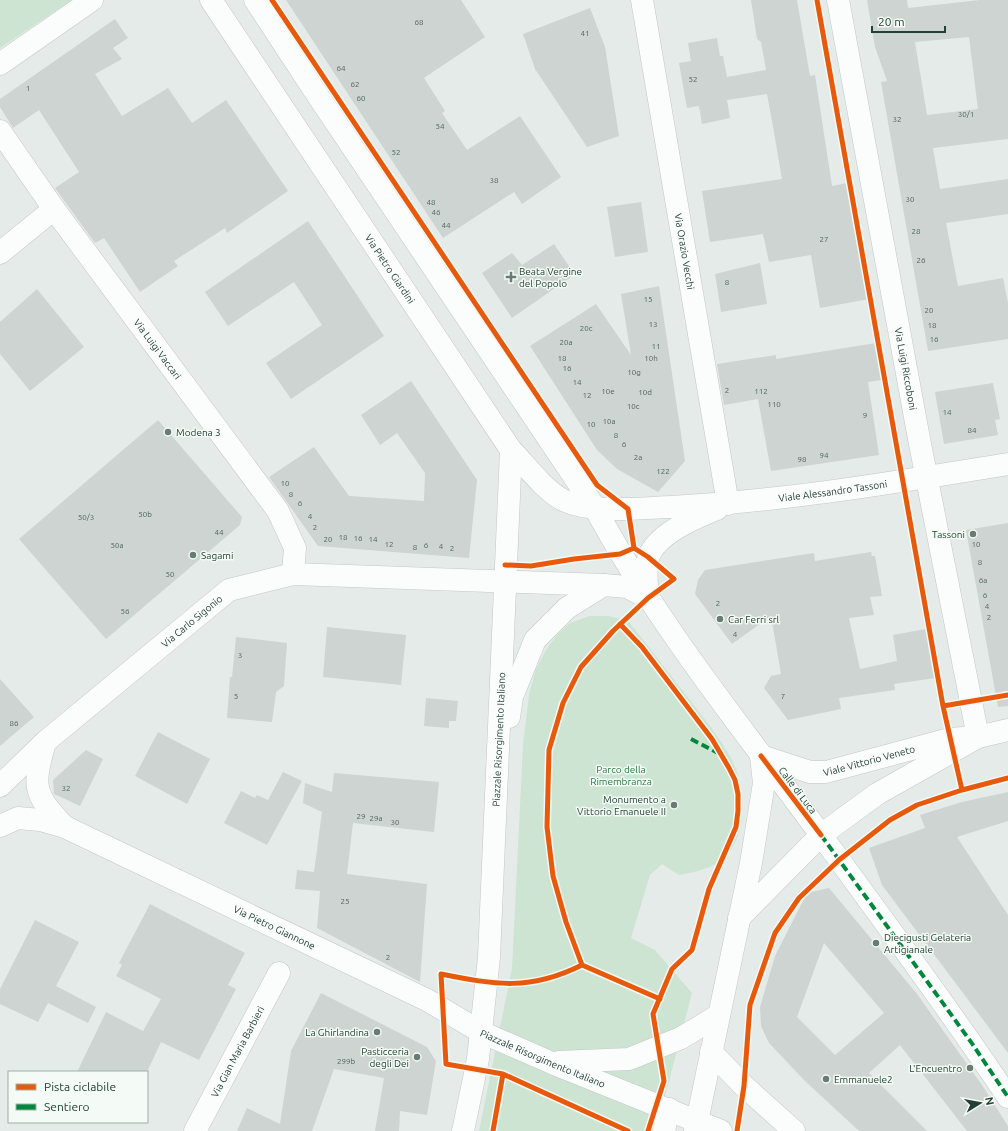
<svg xmlns="http://www.w3.org/2000/svg" width="1008" height="1131" font-family="Ubuntu,sans-serif">
	<style>
		.green { fill: #cee4d3 }
		.building { fill: #ced4d1; fill-rule: evenodd }
		.lines { fill: none; stroke-linecap: round; stroke-linejoin: round }
		.minor-casing { stroke: #c2c8c5; stroke-width: 23 }
		.minor { stroke: #fbfcfc; stroke-width: 22 }
		.quiet { stroke: #00873e; stroke-width: 4; stroke-dasharray: 8 4; stroke-linecap: butt }
		.cycleway-casing { stroke: #f4faf6; stroke-width: 8 }
		.cycleway { stroke: #e8590c; stroke-width: 5 }
		.poi-dot { fill: #667c74; stroke: #f4faf6; stroke-width: 1.5 }
		.labels { text-anchor: middle; stroke-width: 3; stroke-linejoin: round; paint-order: stroke }
		.number-label { font-size: 8px; fill: #4e665d }
		.street-label { font-size: 10px; fill: #224035; stroke: #f4faf6 }
		.poi-label { font-size: 10px; fill: #224035; stroke: #f4faf6; text-anchor: start }
		.park-label { font-size: 10px; fill: #2b7841; stroke: #f4faf6 }
	</style>
	<rect width="100%" height="100%" fill="#e5ebe8"/>
	<!-- green -->
	<path class="green" d="M0 0H72L0 48Z
		M589 616H609L628 621C650 648 671 676 692 703 706 721 721 739 732 760 746 787 748 836 724 858 711 869 695 872 679 875L662 864 650 875 631 938 655 950 692 993 656 1131H479L512 968 523 745 529 694 536 669 546 650 557 635 570 623Z"/>
	<!-- building -->
	<path class="building" d="M286 0H461L485 37 424 78 445 111 442 113 467 150 520 116 561 177 522 204 514 192 443 238Z
		M751 0H797L810 76 815 75 832 186 847 183 869 299 820 308 811 255 769 262 763 234 710 242 702 191 782 179 772 121 767 94 727 100 730 118 702 124 699 106 687 108 679 63 691 61 688 43 717 38 720 56H723L727 77 766 70 761 42 757 39Z
		M867 0H907L908 8 980 0H1008V139L933 148 940 189 1008 179V214L946 223 958 286 1003 278 1008 303V339L928 351 881 82 887 81 875 47ZM969 37 978 109 927 115 915 42Z
		M590 8 605 47 619 136 587 147 535 69 523 34Z
		M115 19 128 38 113 48 122 59 95 74 122 116 168 88 192 123 226 100 288 191 227 233 225 228 174 261 178 266 140 292 104 238 95 243 55 188 79 172 39 110 13 128 0 107V99Z
		M641 202 648 252 615 257 607 207Z
		M308 221 384 336 291 399 266 363 322 325 294 282 228 326 205 292Z
		M554 244 571 269V277L512 318 482 273 512 253 522 265Z
		M760 263 767 304 721 312 715 274Z
		M659 286 685 461 658 492 617 469 597 450 530 346 596 304 631 355 621 294Z
		M37 289 84 347 30 391 0 354V322Z
		M876 343 882 380 868 382 879 455 771 471 758 399 724 405 717 364 776 355V359Z
		M411 381 477 480 469 558 318 546 269 477 314 447 349 496 424 501 425 473 397 433 380 445 361 415Z
		M993 383 1000 419 995 420 998 435 944 444 935 392Z
		M158 420 242 517 240 525 106 639 19 539Z
		M1008 523V706L998 707 966 530Z
		M871 552 872 556H875L882 596 870 597 874 615 849 618 860 669 897 661 893 635 926 629 935 678 894 684 895 690 839 698 841 709 788 720 764 688 771 676 781 674 771 616 732 644 695 594 698 580 705 570 814 553 815 561Z
		M327 627 406 635 401 685 323 677Z
		M236 637 287 643 284 686 276 692 272 722 227 718 230 677H232Z
		M0 679 34 717 0 746Z
		M426 698 458 701 456 721H449V728L424 726Z
		M158 732 210 759 187 804 135 776Z
		M86 750 103 759 80 806 54 794 53 780Z
		M283 772 302 781 267 845 224 823 241 791 255 798 257 795 268 800Z
		M334 773 439 782 434 832 353 823 347 874 427 884 420 982 317 928 320 891 295 889 297 870 314 872 322 812 303 803 305 783 332 792Z
		M1008 792V821L957 837 1008 915V1053L882 885 869 848 925 828 920 815 962 802Z
		M829 888 917 994 982 1085 1008 1126V1131H967L900 1045 869 1073 927 1131H859L805 1081 769 1043 761 1026 760 1007 775 956 807 893ZM824 943 884 1013 835 1055 797 1017Z
		M150 904 245 953 228 985 236 989 199 1060 161 1042 147 1072H77L106 1012 143 1031 161 999 116 976 122 965 119 963Z
		M35 920 79 942 56 986 96 1007 88 1023 48 1003 38 1022 0 1004V989Z
		M321 993 427 1047 436 1061 427 1115 400 1111 399 1131H375L384 1078 334 1069 312 1131H237L247 1108 280 1124 291 1051Z"/>
	<g class="lines">
		<defs>
			<g id="minor">
				<path id="s1" d="M211 0 511 450C526 465 544 490 563 500 593 514 640 508 671 507 785 501 896 482 1008 464"/>
				<path d="M255 0 314 90 595 508C658 625 743 729 821 835 885 922 948 1008 1008 1097"/>
				<path id="s2" d="M642 0 728 504"/>
				<path id="s3" d="M838 0 920 444 978 737"/>
				<path d="M0 64 92 0"/>
				<path id="s4" d="M0 131 54 209 278 511 295 548 293 574"/>
				<path d="M0 253 54 209"/>
				<path d="M648 597C647 585 645 571 648 559 655 534 695 518 717 509"/>
				<path d="M509 717 512 697 535 640 567 608 604 585"/>
				<path d="M45 742C33 786 32 793 65 827"/>
				<path id="s5" d="M761 756 810 772H826L949 739 978 737 1008 730"/>
				<path id="s6" d="M0 786 45 742 229 590 293 574 604 585 627 587 648 598"/>
				<path id="s7" d="M0 826 18 818 40 820 65 827 427 1000 481 1032 552 1063 721 1131"/>
				<path d="M739 918 821 835 877 794 978 737"/>
				<path d="M711 1052 744 1086 794 1131"/>
				<path d="M559 1062 629 1059 681 1038 719 1015"/>
				<path id="s8" d="M195 1131 279 973"/>
				<path id="s9" d="M463 1131 478 1059 489 957 511 450"/>
				<path d="M664 1131 669 1109"/>
				<path d="M695 1131 751 863 764 783 761 756"/>
			</g>
		</defs>
		<!-- minor casing -->
		<use href="#minor" class="minor-casing"/>
		<!-- minor -->
		<use href="#minor" class="minor"/>
		<!-- quiet -->
		<path class="quiet" d="M691 739 720 754
			M821 835 971 1042 1008 1097"/>
		<defs>
			<path id="cycleway" d="M272 0 597 485 628 509 634 548 648 557 674 579 648 598 613 631 581 667 563 703 549 750 547 827 553 876 566 922 582 965C530 991 496 985 441 974L446 1064 503 1074
				M817 0 943 706 962 790
				M505 565 531 566 574 559 620 554 634 548
				M620 624 642 647 712 739 729 768 735 780 738 794V811L736 827 709 889 692 950 672 969 653 1014 664 1081 648 1131
				M943 706 1008 695
				M761 756 821 835
				M582 965 660 999
				M493 1131 503 1074 628 1131
				M737 1131 744 1086 750 1005 775 933 799 898 839 860 890 820 917 805 962 790 1008 778"/>
		</defs>
		<!-- cycleway casing -->
		<use href="#cycleway" class="cycleway-casing"/>
		<!-- cycleway -->
		<use href="#cycleway" class="cycleway"/>
	</g>
	<!-- markers -->
	<g class="poi-dot">
		<path d="M509 271h4v4h4v4h-4v4h-4v-4h-4v-4h4z"/>
		<circle cx="168" cy="432" r="4"/>
		<circle cx="973" cy="534" r="4"/>
		<circle cx="193" cy="555" r="4"/>
		<circle cx="720" cy="619" r="4"/>
		<circle cx="674" cy="805" r="4"/>
		<circle cx="876" cy="943" r="4"/>
		<circle cx="377" cy="1032" r="4"/>
		<circle cx="417" cy="1057" r="4"/>
		<circle cx="970" cy="1068" r="4"/>
		<circle cx="826" cy="1079" r="4"/>
	</g>
	<g class="labels">
		<!-- number labels -->
		<g class="number-label">
			<text x="419" y="25">68</text>
			<text x="585" y="36">41</text>
			<text x="341" y="71">64</text>
			<text x="693" y="82">52</text>
			<text x="355" y="87">62</text>
			<text x="28" y="91">1</text>
			<text x="361" y="101">60</text>
			<text x="966" y="117">30/1</text>
			<text x="897" y="122">32</text>
			<text x="440" y="129">54</text>
			<text x="396" y="155">52</text>
			<text x="494" y="183">38</text>
			<text x="910" y="202">30</text>
			<text x="431" y="205">48</text>
			<text x="436" y="215">46</text>
			<text x="446" y="228">44</text>
			<text x="916" y="234">28</text>
			<text x="824" y="242">27</text>
			<text x="921" y="263">26</text>
			<text x="727" y="285">8</text>
			<text x="648" y="302">15</text>
			<text x="929" y="313">20</text>
			<text x="653" y="327">13</text>
			<text x="932" y="328">18</text>
			<text x="586" y="331">20c</text>
			<text x="934" y="342">16</text>
			<text x="566" y="345">20a</text>
			<text x="656" y="349">11</text>
			<text x="562" y="361">18</text>
			<text x="651" y="361">10h</text>
			<text x="567" y="371">16</text>
			<text x="634" y="375">10g</text>
			<text x="577" y="385">14</text>
			<text x="727" y="393">2</text>
			<text x="608" y="394">10e</text>
			<text x="761" y="394">112</text>
			<text x="645" y="395">10d</text>
			<text x="587" y="398">12</text>
			<text x="774" y="407">110</text>
			<text x="633" y="409">10c</text>
			<text x="947" y="415">14</text>
			<text x="865" y="418">9</text>
			<text x="609" y="424">10a</text>
			<text x="591" y="427">10</text>
			<text x="972" y="433">84</text>
			<text x="616" y="438">8</text>
			<text x="624" y="447">6</text>
			<text x="824" y="458">94</text>
			<text x="638" y="460">2a</text>
			<text x="802" y="462">98</text>
			<text x="663" y="474">122</text>
			<text x="285" y="486">10</text>
			<text x="291" y="497">8</text>
			<text x="300" y="506">6</text>
			<text x="145" y="517">50b</text>
			<text x="310" y="519">4</text>
			<text x="86" y="520">50/3</text>
			<text x="315" y="530">2</text>
			<text x="219" y="535">44</text>
			<text x="343" y="540">18</text>
			<text x="358" y="541">16</text>
			<text x="328" y="542">20</text>
			<text x="373" y="542">14</text>
			<text x="389" y="547">12</text>
			<text x="976" y="547">10</text>
			<text x="117" y="548">50a</text>
			<text x="426" y="548">6</text>
			<text x="441" y="549">4</text>
			<text x="415" y="550">8</text>
			<text x="452" y="551">2</text>
			<text x="980" y="565">8</text>
			<text x="170" y="577">50</text>
			<text x="983" y="583">6a</text>
			<text x="985" y="598">6</text>
			<text x="718" y="606">2</text>
			<text x="987" y="609">4</text>
			<text x="125" y="614">56</text>
			<text x="989" y="620">2</text>
			<text x="735" y="637">4</text>
			<text x="240" y="658">3</text>
			<text x="236" y="699">5</text>
			<text x="783" y="699">7</text>
			<text x="14" y="726">86</text>
			<text x="66" y="791">32</text>
			<text x="361" y="819">29</text>
			<text x="376" y="821">29a</text>
			<text x="395" y="825">30</text>
			<text x="345" y="904">25</text>
			<text x="388" y="960">2</text>
			<text x="346" y="1064">299b</text>
		</g>
		<!-- street labels -->
		<g class="street-label">
			<text dy="4" stroke="none"><textPath href="#s2" startOffset="255">Via Orazio Vecchi</textPath></text>
			<text dy="4" stroke="none"><textPath href="#s1" startOffset="323">Via Pietro Giardini</textPath></text>
			<text dy="4" stroke="none"><textPath href="#s4" startOffset="269">Via Luigi Vaccari</textPath></text>
			<text dy="4" stroke="none"><textPath href="#s3" startOffset="375">Via Luigi Riccoboni</textPath></text>
			<text dy="4" stroke="none"><textPath href="#s1" startOffset="885">Viale Alessandro Tassoni</textPath></text>
			<text dy="4" stroke="none"><textPath href="#s6" startOffset="253">Via Carlo Sigonio</textPath></text>
			<text dy="4" stroke="none"><textPath href="#s9" startOffset="394">Piazzale Risorgimento Italiano</textPath></text>
			<text dy="4" stroke="none"><textPath href="#s5" startOffset="112">Viale Vittorio Veneto</textPath></text>
			<text transform="translate(798 790) rotate(53)" y="4">Calle di Luca</text>
			<text dy="4" stroke="none"><textPath href="#s7" startOffset="300">Via Pietro Giannone</textPath></text>
			<text dy="4" stroke="none"><textPath href="#s8" startOffset="90">Via Gian Maria Barbieri</textPath></text>
			<text dy="4" stroke="none"><textPath href="#s7" startOffset="599">Piazzale Risorgimento Italiano</textPath></text>
		</g>
		<!-- poi labels -->
		<g class="poi-label">
			<text x="519" y="275">Beata Vergine<tspan x="519" dy="12">del Popolo</tspan></text>
			<text x="176" y="436">Modena 3</text>
			<text x="965" y="538" text-anchor="end">Tassoni</text>
			<text x="201" y="559">Sagami</text>
			<text x="728" y="623">Car Ferri srl</text>
			<text x="666" y="803" text-anchor="end">Monumento a<tspan x="666" dy="12">Vittorio Emanuele II</tspan></text>
			<text x="884" y="941">Diecigusti Gelateria<tspan x="884" dy="12">Artigianale</tspan></text>
			<text x="369" y="1036" text-anchor="end">La Ghirlandina</text>
			<text x="409" y="1055" text-anchor="end">Pasticceria<tspan x="409" dy="12">degli Dei</tspan></text>
			<text x="962" y="1072" text-anchor="end">L'Encuentro</text>
			<text x="834" y="1083">Emmanuele2</text>
		</g>
		<!-- park labels -->
		<g class="park-label">
			<text x="621" y="773">Parco della<tspan x="621" dy="12">Rimembranza</tspan></text>
		</g>
	</g>
	<!-- legend -->
	<rect x="8" y="1071" width="140" height="52" fill="#f4faf6" stroke="#a0b0a9"/>
	<rect x="16" y="1084" width="20" height="6" fill="#e8590c" stroke="#a0b0a9"/>
	<text x="44" y="1091" font-size="12" fill="#224035">Pista ciclabile</text>
	<rect x="16" y="1104" width="20" height="6" fill="#00873e" stroke="#a0b0a9"/>
	<text x="44" y="1111" font-size="12" fill="#224035">Sentiero</text>
	<!-- north arrow -->
	<g transform="translate(980 1103) rotate(79)" stroke="#f4faf6" stroke-width="3" paint-order="stroke">
	<path d="M0-3L7 15L0 10L-7 15Z" fill="#224035"/>
	<text y="-6" font-size="11" font-weight="bold" text-anchor="middle" fill="#224035">N</text>
	</g>
	<!-- scale -->
	<path d="M872 26v6h73v-6" fill="none" stroke="#224035" stroke-width="2"/>
	<text x="878" y="26" font-size="12" fill="#224035" stroke="#f4faf6" stroke-width="3" paint-order="stroke">20 m</text>
</svg>
